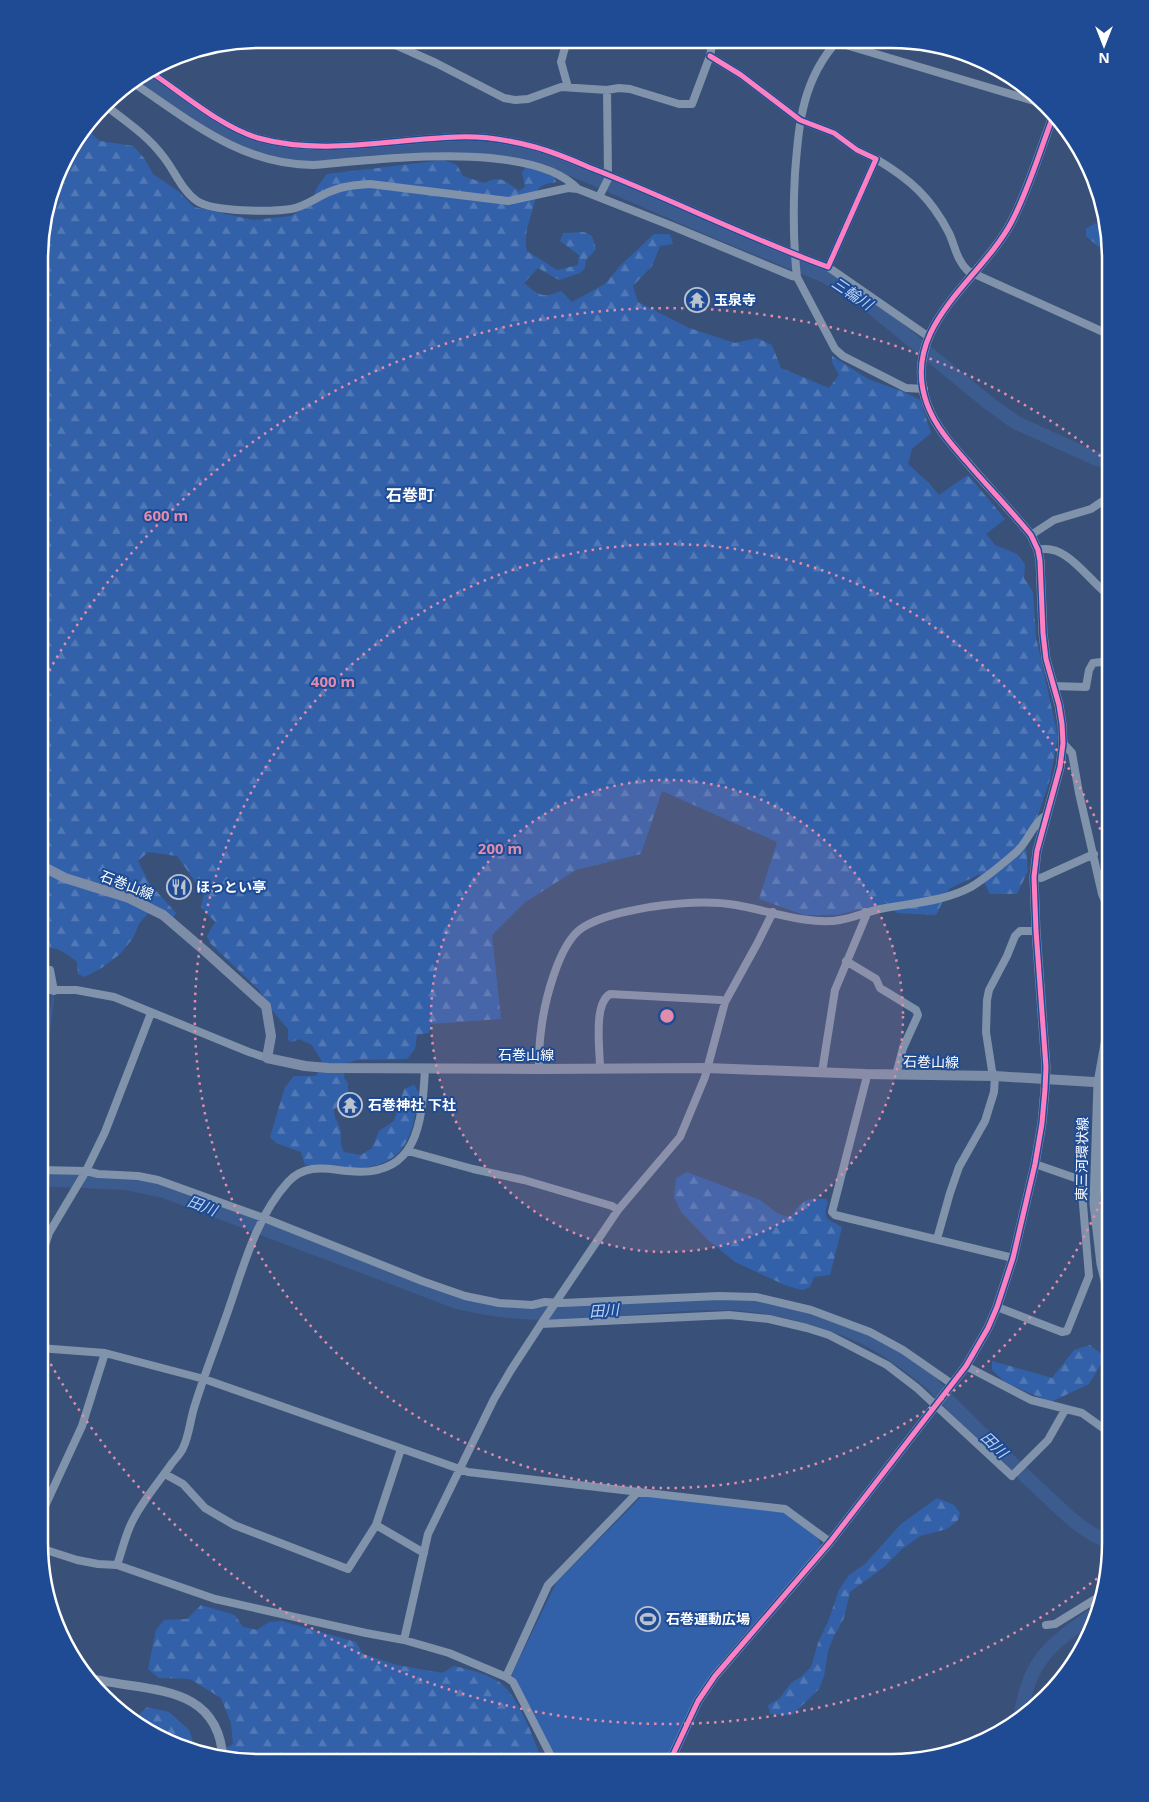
<svg xmlns="http://www.w3.org/2000/svg" width="1149" height="1802" font-family="'Noto Sans','Noto Sans JP',sans-serif">
	<style>
		.grass { fill: #3361a9 }
		.forest { fill: url(#forest-firs) }
		.lines { fill: none; stroke-linecap: round; stroke-linejoin: round }
		.stream { stroke: #3c5b8f; stroke-width: 2.5 }
		.river { stroke: #3c5b8f; stroke-width: 14 }
		.minor { stroke: #8192ab; stroke-width: 8 }
		.tertiary { stroke: #8192ab; stroke-width: 9 }
		.secondary { stroke: #7d8da7; stroke-width: 10 }
		.primary { stroke: #8091aa; stroke-width: 11 }
		.cycleway-casing { stroke: #1e4b93; stroke-width: 8 }
		.cycleway { stroke: #ff80c0; stroke-width: 5 }
		.ring { fill: none; stroke: #e08cad; stroke-width: 2.5; stroke-dasharray: 2.5 5 }
		.labels { text-anchor: middle; stroke-width: 4; stroke-linejoin: round; paint-order: stroke }
		.poi-label { font-size: 14px; font-weight: bold; fill: #fff; stroke: #1e4b93; text-anchor: start }
		.street-label { font-size: 14px; fill: #fff; stroke: #1e4b93 }
		.water-label { font-size: 15px; font-style: italic; fill: #bcd3f5; stroke: #1e4b93 }
		.quarter-label { font-size: 16px; font-weight: bold; fill: #fff; stroke: #1e4b93 }
		.rim { fill: none; stroke: #fff; stroke-width: 2.5 }
		.centre { fill: #e08cad; stroke: #1e4b93; stroke-width: 2.5 }
		.ring-label { font-size: 15px; text-anchor: middle; font-weight: bold; fill: #e08cad; stroke: #1e4b93; stroke-width: 4; stroke-linejoin: round; paint-order: stroke }
	</style>
	<defs>
		<pattern id="forest-firs" width="22" height="20" patternUnits="userSpaceOnUse" patternTransform="scale(1.25)"><rect width="22" height="20" fill="#3361a9"/><path d="M5 1l3.5 6h-7zM16 11l3.5 6h-7z" fill="#5279b6"/></pattern>
	</defs>
	<rect width="100%" height="100%" fill="#395178"/>
	<!-- grass -->
	<path class="grass" d="M642 1496 783 1512 818 1537 821 1546 727 1654 712 1673 693 1703 665 1763 561 1762 558 1760 539 1729 512 1674 556 1583Z"/>
	<!-- forest -->
	<path class="forest" d="M86 129 100 141 133 146 144 158 153 174 178 191 194 207 253 220 291 216 312 204 316 189 327 174 444 160 457 165 463 176 484 183C501 175 505 181 519 191L525 187 522 172 526 167 554 177 556 182C550 183 543 184 538 189 535 193 536 200 534 204 530 221 523 233 527 251L557 270 578 265 579 255 560 241 563 233 584 232 592 236 596 249 586 260 585 268 580 273 559 280 538 268 524 283C538 295 543 299 561 291L572 302 605 284 621 265 654 234H670L673 244 660 246 652 266 633 286 638 302 689 328 735 343 757 338 772 345 781 368 829 388 839 375 832 362V356L868 379 904 392 920 400 931 433 912 449 908 464 929 483 939 495 968 475 1005 519 986 534 995 545 1017 554 1025 564 1024 578 1033 592 1036 637 1058 737 1050 779 1037 818 1025 836 1028 871 1017 894H990L980 874 949 889 936 915 897 913 886 903 837 915H804L759 899 777 842 662 791 641 854 576 870 524 903 492 935 501 1019 431 1024 429 1033 417 1035 415 1049 407 1059 357 1060 345 1064 344 1078 348 1083V1101L334 1109C334 1119 337 1120 340 1128 342 1137 339 1143 344 1152L361 1155 372 1148 379 1131 394 1121 404 1089 414 1085 419 1093C416 1105 415 1119 411 1131 394 1180 345 1167 305 1165L301 1152 276 1143 270 1137 285 1087 294 1076H316L323 1063 312 1045 299 1039 292 1042 288 1040V1029L271 1009 259 990 210 943 207 936 215 922 201 907 204 894 177 856 148 852 138 861 149 883 176 913 173 918 154 906 139 924 133 938 120 954 103 967 85 977 78 974 77 962C68 955 59 947 48 948L44 953 40 950 41 230 62 161Z
		M1095 223 1105 231 1108 246 1099 247 1086 236V229Z
		M687 1172 760 1200 777 1213 790 1218C803 1200 804 1198 826 1199L828 1202 825 1212 827 1219 842 1227 830 1275 814 1277 810 1287 802 1290 787 1286 735 1262 707 1239 681 1212 674 1197 676 1178Z
		M1090 1345 1105 1357 1089 1384 1051 1402 1006 1383 992 1370V1361L1052 1378 1074 1350Z
		M937 1498 954 1505 960 1513 958 1520 947 1529 920 1536 902 1549 884 1567 850 1592 844 1618 833 1638 828 1651 824 1676 819 1689 792 1715 770 1714 768 1705 779 1699 791 1683 802 1676 811 1667 818 1643 829 1619 839 1590 849 1575 865 1564 901 1524Z
		M201 1605 235 1615 243 1627 257 1630 269 1622 282 1621 356 1642 363 1654 397 1665 442 1673 454 1666C470 1670 491 1674 504 1686 519 1700 536 1742 542 1762L230 1761 211 1756 233 1744 231 1723 221 1698 190 1679 159 1678 148 1669 156 1630 164 1620 187 1619Z
		M147 1707 169 1712 189 1730 196 1750 209 1756 175 1747 131 1722Z"/>
	<g class="lines">
		<!-- stream -->
		<path class="stream" d="M40 957 47 971
			M39 1128 43 1079 53 997 52 991"/>
		<!-- river -->
		<path class="river" d="M142 76 207 121 233 136 261 146 288 153 324 155 436 147 468 146 507 150 544 159 584 174 713 230 825 276 853 292 990 404 1015 422 1092 457 1110 463
			M39 1179 125 1183 164 1191 457 1302C490 1310 524 1314 558 1313 614 1312 669 1302 724 1303 768 1303 843 1323 880 1346 897 1356 913 1369 929 1381 965 1418 1002 1454 1039 1489 1058 1506 1085 1536 1110 1541
			M1020 1720C1028 1658 1051 1644 1099 1611"/>
		<!-- minor -->
		<path class="minor" d="M340 39H366
			M382 39 436 63 504 98 515 100 528 99 561 87 607 90 619 88 630 89 679 104H692L710 56 713 40
			M567 40 561 62 568 87
			M829 40 1044 104
			M149 71C182 93 221 127 258 138 323 156 391 139 457 137 481 136 508 140 531 146 552 151 572 160 591 168 671 199 748 238 828 267L876 159 857 150 834 133 800 120 741 75 710 56
			M132 82C189 120 241 165 313 165 378 160 531 139 578 189
			M105 105C124 120 147 135 162 155 174 169 181 190 197 201 213 212 270 212 291 209 304 207 317 197 329 192 342 186 356 185 370 184L508 201 568 188 578 189 672 226 792 276 797 277 835 349 843 356 906 388 924 389
			M876 159C910 179 931 198 949 233 955 246 957 261 968 271L1110 335
			M599 197 608 179V174L607 90
			M828 267 929 337
			M797 277C793 242 793 208 795 173 799 123 802 80 838 40
			M1031 535 1054 520 1091 509 1110 496
			M1038 550C1067 542 1089 582 1110 596
			M1053 686 1086 687 1089 670 1093 663 1101 662 1110 664
			M1063 743 1072 753 1079 793 1102 894 1107 906 1110 908
			M1034 877 1041 878 1094 854
			M846 961 876 979 880 988 916 1010 918 1015 903 1048 896 1075
			M50 970 54 991
			M40 990H76L114 997 249 1052 267 1058
			M600 1068C600 1050 593 1004 610 994L721 1000 725 1002
			M539 1069C539 1057 539 1044 541 1031 544 1004 558 944 582 928 600 916 628 911 650 907 677 903 708 900 736 905 766 910 810 926 840 920 853 918 866 912 880 909 910 903 943 902 971 887 986 878 1000 866 1013 855 1028 844 1031 825 1046 815
			M822 1072 835 990 866 916 865 912
			M865 1074 866 1080 832 1212 835 1215 1013 1258
			M408 1151 473 1169 524 1180 612 1206 618 1210
			M39 1170 86 1171 98 1174 138 1176 158 1180 264 1218 422 1281 465 1296 499 1303 532 1305 545 1302 562 1303 719 1296 756 1297 811 1310 870 1332 903 1350 952 1384
			M937 1239 950 1193 959 1167 985 1121 994 1092 995 1076 992 1071 986 1032 987 1000 989 990 1007 956 1015 936 1020 931H1036
			M997 1307 1062 1332 1067 1331 1089 1276 1081 1180 1035 1164
			M39 1317 45 1245 49 1233 86 1171 105 1132 151 1013
			M541 1324 729 1315 769 1319 807 1328 829 1335 887 1365 917 1388 1012 1476
			M39 1348 105 1353 204 1379 468 1472 785 1509 830 1542
			M966 1366 1031 1400 1082 1413 1110 1433
			M1015 1473 1048 1440 1065 1410
			M165 1474 183 1484 205 1508 234 1525 348 1569 376 1525 401 1449
			M39 1519 82 1426 105 1353
			M376 1525 424 1553
			M40 1548 77 1560 98 1564 117 1565 215 1599 366 1633 404 1640 449 1653 506 1677 513 1682 554 1762
			M117 1565C122 1551 125 1536 132 1522 142 1501 159 1482 172 1463 176 1458 181 1453 183 1448 189 1436 190 1421 194 1408 204 1375 217 1343 228 1311 243 1268 256 1217 288 1182 306 1163 326 1169 348 1171 418 1179 422 1123 425 1069
			M1046 1625 1055 1624 1102 1595
			M404 1640 428 1534 494 1399 511 1370 543 1321 618 1210 680 1137 705 1077 725 1002 757 944 773 912
			M506 1677 548 1585 639 1491"/>
		<!-- tertiary -->
		<path class="tertiary" d="M83 1676C138 1694 219 1677 223 1760
			M669 1763 698 1701 715 1676 830 1542 966 1366 988 1328 997 1307 1013 1258 1035 1164 1042 1123 1045 1089 1046 1067 1036 931 1034 877 1037 851 1060 767 1063 743 1062 724 1059 705 1046 659 1043 633 1040 561 1038 550 1031 535C1010 509 987 486 966 461 951 444 935 426 927 404 899 327 979 282 1011 223 1029 189 1040 150 1054 114"/>
		<!-- secondary -->
		<path class="secondary" d="M40 865 65 878 129 898 163 915 205 951 266 1006 271 1036 267 1058 305 1066 328 1068 539 1069 707 1068 865 1074 995 1076 1110 1083"/>
		<!-- primary -->
		<path class="primary" d="M1110 1296 1102 1264 1095 1204 1099 1083 1110 1021"/>
		<defs>
			<path id="cycleway" d="M149 71C182 93 221 127 258 138 323 156 391 139 457 137 481 136 508 140 531 146 552 151 572 160 591 168 671 199 748 238 828 267L876 159 857 150 834 133 800 120 741 75 710 56
				M669 1763 698 1701 715 1676 830 1542 966 1366 988 1328 997 1307 1013 1258 1035 1164 1042 1123 1045 1089 1046 1067 1036 931 1034 877 1037 851 1060 767 1063 743 1062 724 1059 705 1046 659 1043 633 1040 561 1038 550 1031 535C1010 509 987 486 966 461 951 444 935 426 927 404 899 327 979 282 1011 223 1029 189 1040 150 1054 114"/>
		</defs>
		<!-- cycleway casing -->
		<use href="#cycleway" class="cycleway-casing"/>
		<!-- cycleway -->
		<use href="#cycleway" class="cycleway"/>
	</g>
	<!-- distance rings -->
	<circle cx="667" cy="1016" r="236" fill="#e08cad" fill-opacity=".12"/>
	<g class="ring">
		<circle cx="667" cy="1016" r="236"/>
		<path d="M1109 1181A472 472 0 1 1 1109 851"/>
		<path d="M1103 1574A708 708 0 0 1 42 1348M42 684A708 708 0 0 1 1108 462"/>
	</g>
	<!-- icons -->
	<defs>
		<symbol id="temple-ring" viewBox="-11 -11 22 22"><circle r="9.5" fill="#1e4b93" stroke="#bac2d0" stroke-width="1.5"/><path d="M0-6L5-2H3V0L6.5 2.5H4V6H1.5V3h-3V6H-4V2.5H-6.5L-3 0V-2H-5Z" fill="#bac2d0"/></symbol>
		<symbol id="restaurant-ring" viewBox="-11 -11 22 22"><circle r="9.5" fill="#1e4b93" stroke="#bac2d0" stroke-width="1.5"/><path d="M-5-6h1v4h1v-4h1v4h1v-4h1v5L-1.5 .5V6h-2V.5L-5-1ZM5-6V6H3V1.5H1.5Q1.5-4 5-6Z" fill="#bac2d0"/></symbol>
		<symbol id="stadium-ring" viewBox="-11 -11 22 22"><circle r="9.5" fill="#1e4b93" stroke="#bac2d0" stroke-width="1.5"/><path d="M0-5a6.5 5 0 1 0 0 10a6.5 5 0 1 0 0-10ZM-3.5-1.8h7v3.6h-7Z" fill="#bac2d0"/></symbol>
	</defs>
	<g fill-rule="evenodd">
		<use href="#temple-ring" x="683" y="286" width="28" height="28"/>
		<use href="#restaurant-ring" x="165" y="873" width="28" height="28"/>
		<use href="#temple-ring" x="336" y="1091" width="28" height="28"/>
		<use href="#stadium-ring" x="634" y="1605" width="28" height="28"/>
	</g>
	<g class="labels">
		<!-- poi labels -->
		<g class="poi-label">
			<text x="714" y="305">玉泉寺</text>
			<text x="196" y="892">ほっとい亭</text>
			<text x="368" y="1110">石巻神社 下社</text>
			<text x="666" y="1624">石巻運動広場</text>
		</g>
		<!-- street labels -->
		<g class="street-label">
			<text transform="translate(127 885) rotate(21)" y="5">石巻山線</text>
			<text x="526" y="1060">石巻山線</text>
			<text transform="translate(931 1062) rotate(1)" y="5">石巻山線</text>
			<text transform="translate(1082 1159) rotate(-89)" y="5">東三河環状線</text>
		</g>
		<!-- water labels -->
		<g class="water-label">
			<text transform="translate(852 294) rotate(34)" y="5">三輪川</text>
			<text transform="translate(202 1206) rotate(21)" y="5">田川</text>
			<text transform="translate(604 1311) rotate(-4)" y="5">田川</text>
			<text transform="translate(994 1445) rotate(44)" y="5">田川</text>
		</g>
		<!-- quarter labels -->
		<g class="quarter-label">
			<text x="410" y="501">石巻町</text>
		</g>
	</g>
	<!-- crop -->
	<path d="M0 0H1149V1802H0ZM259 48H891A211 211 0 0 1 1102 259V1543A211 211 0 0 1 891 1754H259A211 211 0 0 1 48 1543V259A211 211 0 0 1 259 48Z" fill="#1e4b93" fill-rule="evenodd"/>
	<path class="rim" d="M259 48H891A211 211 0 0 1 1102 259V1543A211 211 0 0 1 891 1754H259A211 211 0 0 1 48 1543V259A211 211 0 0 1 259 48Z"/>
	<circle cx="667" cy="1016" r="8" class="centre"/>
	<g class="ring-label">
		<text x="166" y="521">600 m</text>
		<text x="333" y="687">400 m</text>
		<text x="500" y="854">200 m</text>
	</g>
	<!-- north arrow -->
	<g transform="translate(1104 45) rotate(180)" stroke="#1e4b93" stroke-width="4" paint-order="stroke">
	<path d="M0-4L9 19L0 12L-9 19Z" fill="#ffffff"/>
	<text y="-8" font-size="14" font-weight="bold" text-anchor="middle" fill="#ffffff">N</text>
	</g>
</svg>
